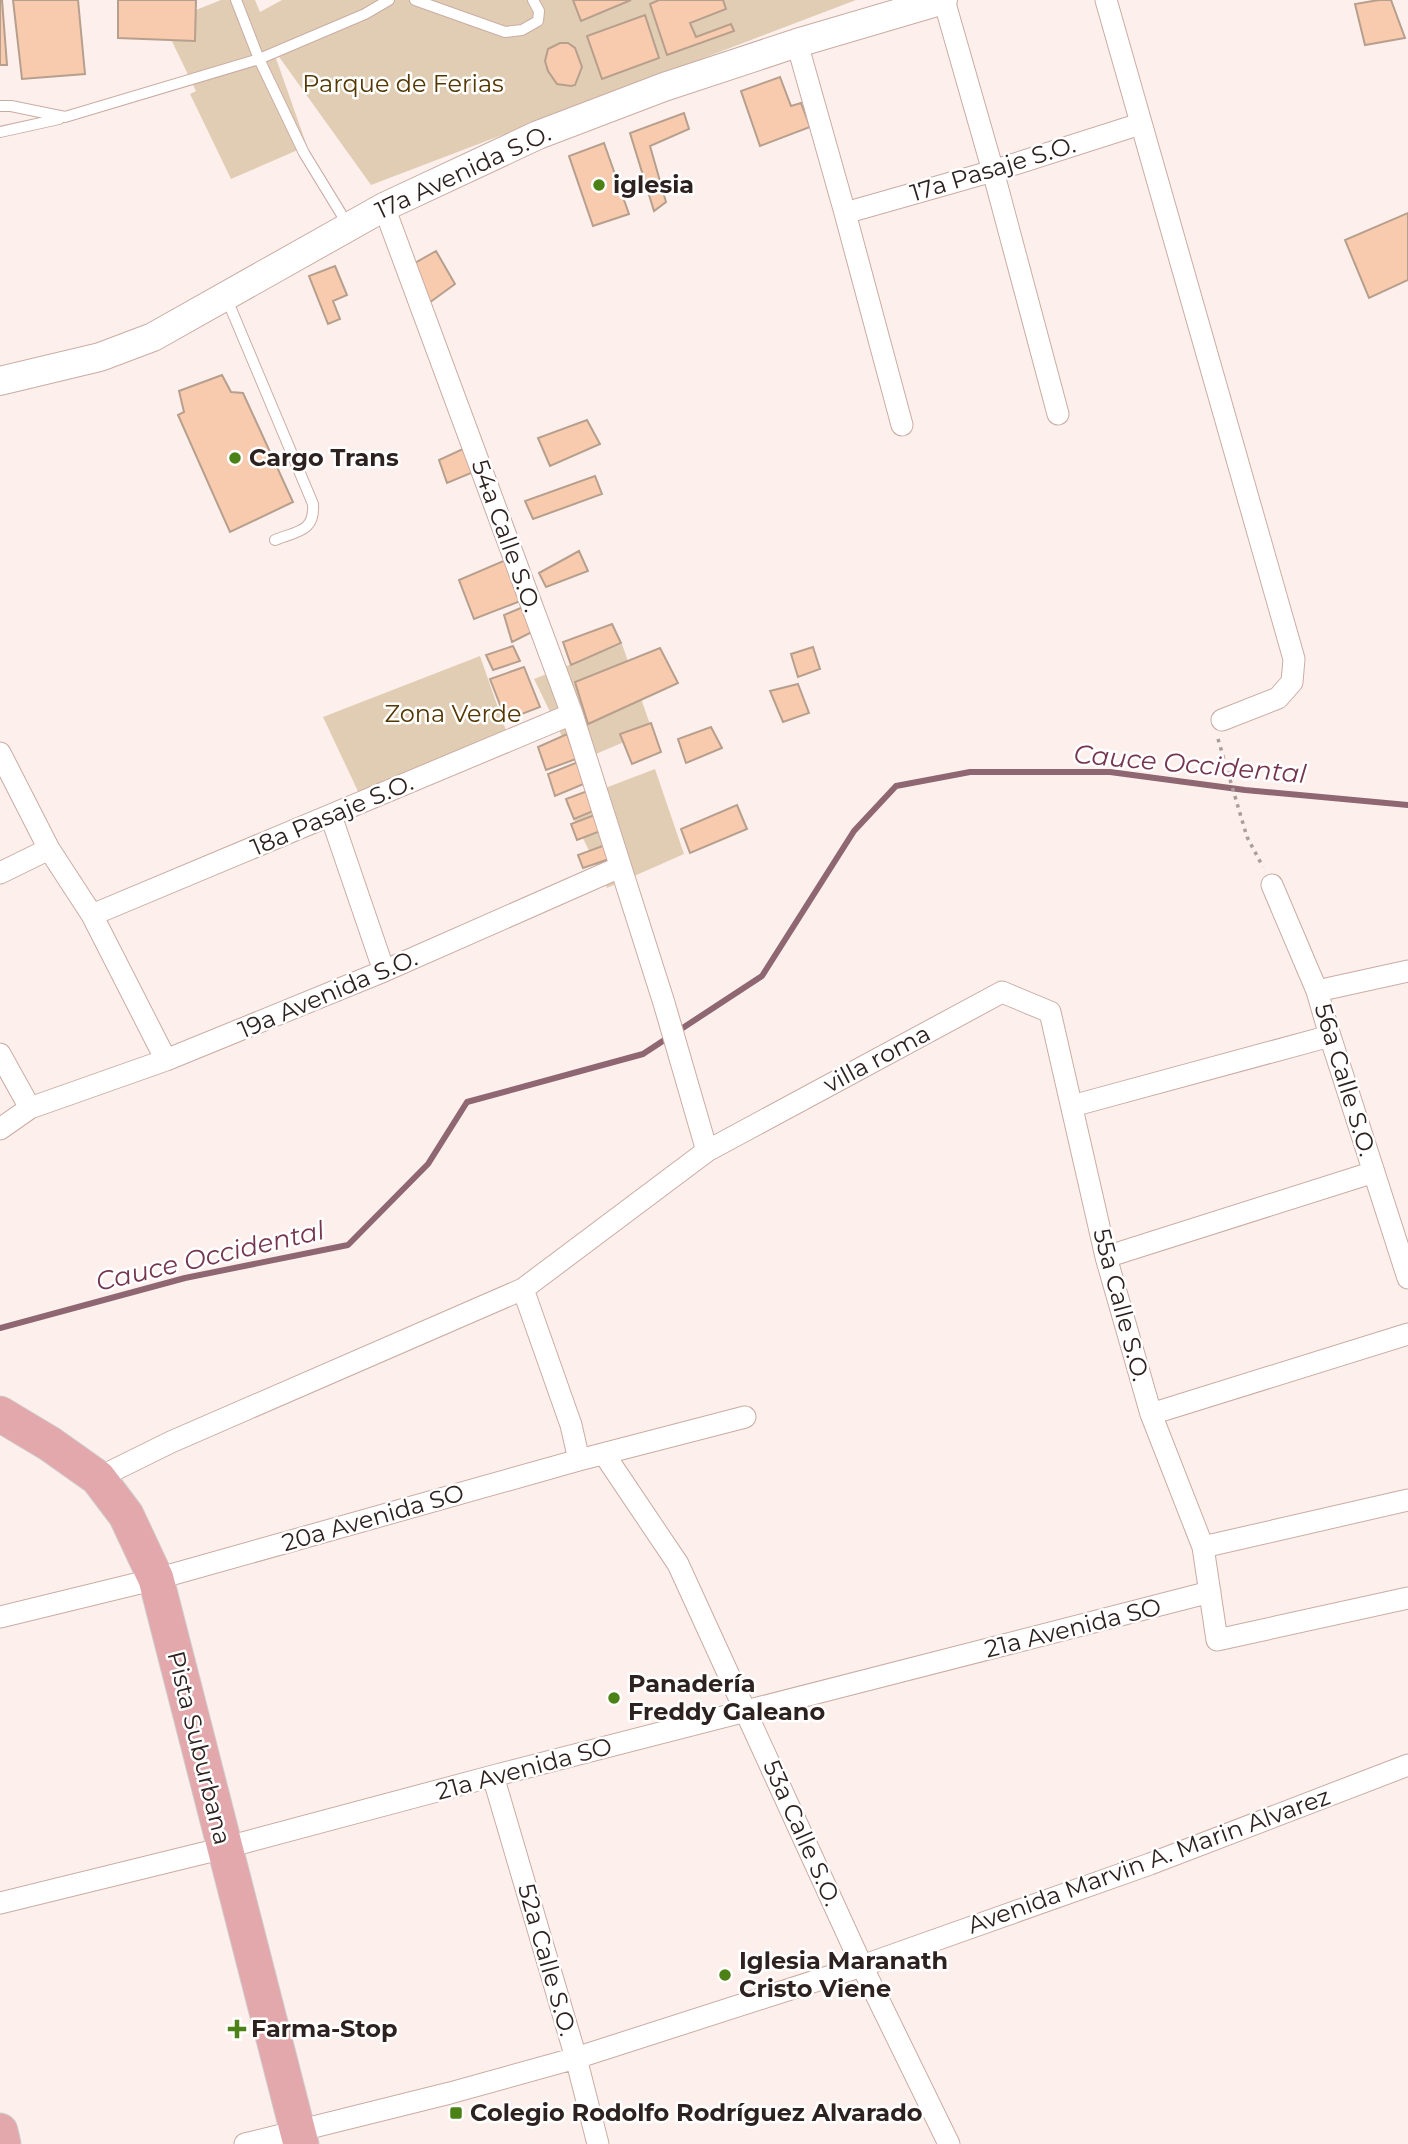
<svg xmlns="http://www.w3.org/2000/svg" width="1408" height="2144" font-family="Montserrat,sans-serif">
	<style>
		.green { fill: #e1cdb4 }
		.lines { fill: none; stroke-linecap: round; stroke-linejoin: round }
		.stream { stroke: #8e6772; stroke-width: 6 }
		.building { fill: #f8cbae; stroke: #b79f8e; stroke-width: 2 }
		.service-casing { stroke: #caaca3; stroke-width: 12 }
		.minor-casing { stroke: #caaca3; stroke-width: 23 }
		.tertiary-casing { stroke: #caaca3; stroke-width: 30 }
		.primary-casing { stroke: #d1cece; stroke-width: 37 }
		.path { stroke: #aa9d9a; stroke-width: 3.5; stroke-dasharray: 3.5 5; stroke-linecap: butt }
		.service { stroke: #fff; stroke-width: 10 }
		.minor { stroke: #fff; stroke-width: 21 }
		.tertiary { stroke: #fff; stroke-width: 28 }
		.primary { stroke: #e2a8ac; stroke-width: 35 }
		.poi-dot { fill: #4c8116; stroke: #fff; stroke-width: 2.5 }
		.labels { text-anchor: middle; stroke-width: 5; stroke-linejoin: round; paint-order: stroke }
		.park-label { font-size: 24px; fill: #543701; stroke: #fff }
		.street-label { font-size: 24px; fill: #2d221f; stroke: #fff }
		.poi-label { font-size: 24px; font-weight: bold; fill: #2d221f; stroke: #fff; text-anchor: start }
		.water-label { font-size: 26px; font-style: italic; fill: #75354e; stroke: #fff }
	</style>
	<rect width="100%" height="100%" fill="#fdf0ec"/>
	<!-- green -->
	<path class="green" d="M221 0H255L260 12 282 0H856L371 185 272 47 307 146 231 179 190 94 196 91 163 23Z
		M622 644 652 730 575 763 534 679Z
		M480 656 510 742 363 802 323 717Z
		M655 769 684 854 607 888 566 803Z"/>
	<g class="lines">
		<!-- stream -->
		<path class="stream" d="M0 1328 185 1278 348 1245 428 1164 467 1102 643 1054 762 976 854 831 896 786 970 772H1110L1245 790 1408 805"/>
	</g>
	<!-- building -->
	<path class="building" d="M0 0H2L7 65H0Z
		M13 0H78L85 74 22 79Z
		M118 0H196L195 41 118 38Z
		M573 0H631L581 21Z
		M659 0H723L726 9 690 23 696 37 731 24 734 31 667 55 650 4Z
		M1379 0H1391L1405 38 1365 45 1355 4Z
		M645 15 659 58 602 79 587 36Z
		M560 43H568L575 48 582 67 575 85 571 86 557 84 548 71 545 61 548 49Z
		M780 77 791 106 801 103 810 127 760 146 741 91Z
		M684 113 689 129 650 146 666 202 654 211 630 133Z
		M604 143 629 214 593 226 569 156Z
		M1408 213V280L1369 298 1345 240Z
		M436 251 455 284 429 303 415 263Z
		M335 266 347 295 333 301 340 319 328 324 309 276Z
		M222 375 231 392 243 393 293 502 230 532 178 415 184 412 179 391Z
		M587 420 600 444 550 466 538 438Z
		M467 447 476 471 447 483 439 460Z
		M595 476 602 494 533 519 525 501Z
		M579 551 588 571 546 587 539 573Z
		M508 559 523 600 474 619 459 580Z
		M523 607 532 632 512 642 504 615Z
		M612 624 621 643 571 665 563 642Z
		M513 646 520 661 493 670 486 655Z
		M813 647 820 669 798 677 791 654Z
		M660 648 678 683 588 724 575 682Z
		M524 667 540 707 506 720 490 679Z
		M798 684 809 713 783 722 770 691Z
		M651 723 661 752 632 764 620 734Z
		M711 727 722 748 686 763 678 739Z
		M567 734 576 759 546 770 538 747Z
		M578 762 586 783 555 796 548 774Z
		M590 790 598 809 574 819 566 799Z
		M737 805 747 829 690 853 681 829Z
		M597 814 603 830 577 840 571 824Z
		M608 844 612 858 583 868 578 855Z"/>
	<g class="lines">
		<defs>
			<path id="service" d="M236 0 259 59 304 153 348 225
				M415 0 505 32 522 30 538 21 539 11 533 0
				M0 106H11L65 117 259 59 365 14 389 0
				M0 132 59 119
				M226 297 313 504C315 532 297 531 275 540"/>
			<path id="minor" d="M944 0 993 171 1058 414
				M1106 0 1294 659 1292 682 1278 698 1222 720
				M797 43 845 213 902 425
				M384 207 572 714 664 1003 707 1151
				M845 213 993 171 1140 124
				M0 753 49 849 92 915 166 1060
				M331 816 384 971
				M0 873 49 849
				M1272 885 1317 991 1330 1036 1408 1278
				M92 915 572 714
				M1317 991 1408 971
				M0 1054 30 1108
				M1072 1106 1330 1036
				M0 1129 30 1108 166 1060 384 971 620 867
				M1106 1257 1374 1172
				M523 1289 707 1151 1002 992 1050 1012 1106 1257 1151 1414 1203 1547 1217 1640 1408 1598
				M1151 1414 1408 1334
				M604 1454 678 1564 862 1966 949 2144
				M98 1478 171 1442 523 1289 571 1425 579 1460
				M1203 1547 1408 1500
				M0 1617 156 1579 579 1460 745 1417
				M493 1776 576 2058 598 2144
				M0 1903 224 1848 493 1776 1210 1592
				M245 2144 450 2093 576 2058 862 1966 1150 1864 1408 1765"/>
			<path id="tertiary" d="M0 381 100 357 153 337 384 207 538 135 664 87 797 43 943 0"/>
			<path id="primary" d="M0 1414 50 1444 98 1478 126 1515 156 1579 301 2144
				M0 2131 3 2144"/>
		</defs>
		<!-- service casing -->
		<use href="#service" class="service-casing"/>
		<!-- minor casing -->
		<use href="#minor" class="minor-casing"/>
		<!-- tertiary casing -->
		<use href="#tertiary" class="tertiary-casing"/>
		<!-- primary casing -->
		<use href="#primary" class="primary-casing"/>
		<!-- path -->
		<path class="path" d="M1218 739 1247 837 1263 867"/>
		<!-- service -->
		<use href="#service" class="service"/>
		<!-- minor -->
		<use href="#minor" class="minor"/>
		<!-- tertiary -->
		<use href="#tertiary" class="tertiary"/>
		<!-- primary -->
		<use href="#primary" class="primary"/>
	</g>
	<!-- markers -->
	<g class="poi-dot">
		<circle cx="599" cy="185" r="7"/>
		<circle cx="235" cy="458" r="7"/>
		<circle cx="614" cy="1698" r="7"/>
		<circle cx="725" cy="1975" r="7"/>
		<path d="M233.5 2018.5h7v7h7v7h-7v7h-7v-7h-7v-7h7z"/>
		<rect x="449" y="2106" width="14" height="14" rx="3.5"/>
	</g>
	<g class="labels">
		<!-- park labels -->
		<g class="park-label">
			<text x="403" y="92">Parque de Ferias</text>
			<text x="453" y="722">Zona Verde</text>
		</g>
		<!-- street labels -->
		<g class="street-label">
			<text transform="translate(993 169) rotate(-17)" y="8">17a Pasaje S.O.</text>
			<text transform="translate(463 172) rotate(-25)" y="8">17a Avenida S.O.</text>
			<text transform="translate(506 536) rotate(70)" y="8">54a Calle S.O.</text>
			<text transform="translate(332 815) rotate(-23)" y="8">18a Pasaje S.O.</text>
			<text transform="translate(328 994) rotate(-23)" y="8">19a Avenida S.O.</text>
			<text transform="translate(877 1059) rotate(-28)" y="8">villa roma</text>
			<text transform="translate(1345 1080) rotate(73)" y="8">56a Calle S.O.</text>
			<text transform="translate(1121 1305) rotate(75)" y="8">55a Calle S.O.</text>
			<text transform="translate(373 1518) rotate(-16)" y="8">20a Avenida SO</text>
			<text transform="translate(1073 1628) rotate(-14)" y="8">21a Avenida SO</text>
			<text transform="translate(199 1748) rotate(76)" y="8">Pista Suburbana</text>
			<text transform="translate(524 1769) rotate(-15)" y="8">21a Avenida SO</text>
			<text transform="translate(802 1833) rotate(66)" y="8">53a Calle S.O.</text>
			<text transform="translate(1149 1861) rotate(-20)" y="8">Avenida Marvin A. Marin Alvarez</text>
			<text transform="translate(547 1960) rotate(74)" y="8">52a Calle S.O.</text>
		</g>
		<!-- poi labels -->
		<g class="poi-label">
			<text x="613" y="193">iglesia</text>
			<text x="249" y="466">Cargo Trans</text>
			<text x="628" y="1692">Panadería<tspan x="628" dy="28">Freddy Galeano</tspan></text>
			<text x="739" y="1969">Iglesia Maranath<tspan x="739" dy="28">Cristo Viene</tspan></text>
			<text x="251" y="2037">Farma-Stop</text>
			<text x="470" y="2121">Colegio Rodolfo Rodríguez Alvarado</text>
		</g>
		<!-- water labels -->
		<g class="water-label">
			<text transform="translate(1190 764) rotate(5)" y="9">Cauce Occidental</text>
			<text transform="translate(210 1256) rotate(-13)" y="9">Cauce Occidental</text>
		</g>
	</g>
</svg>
